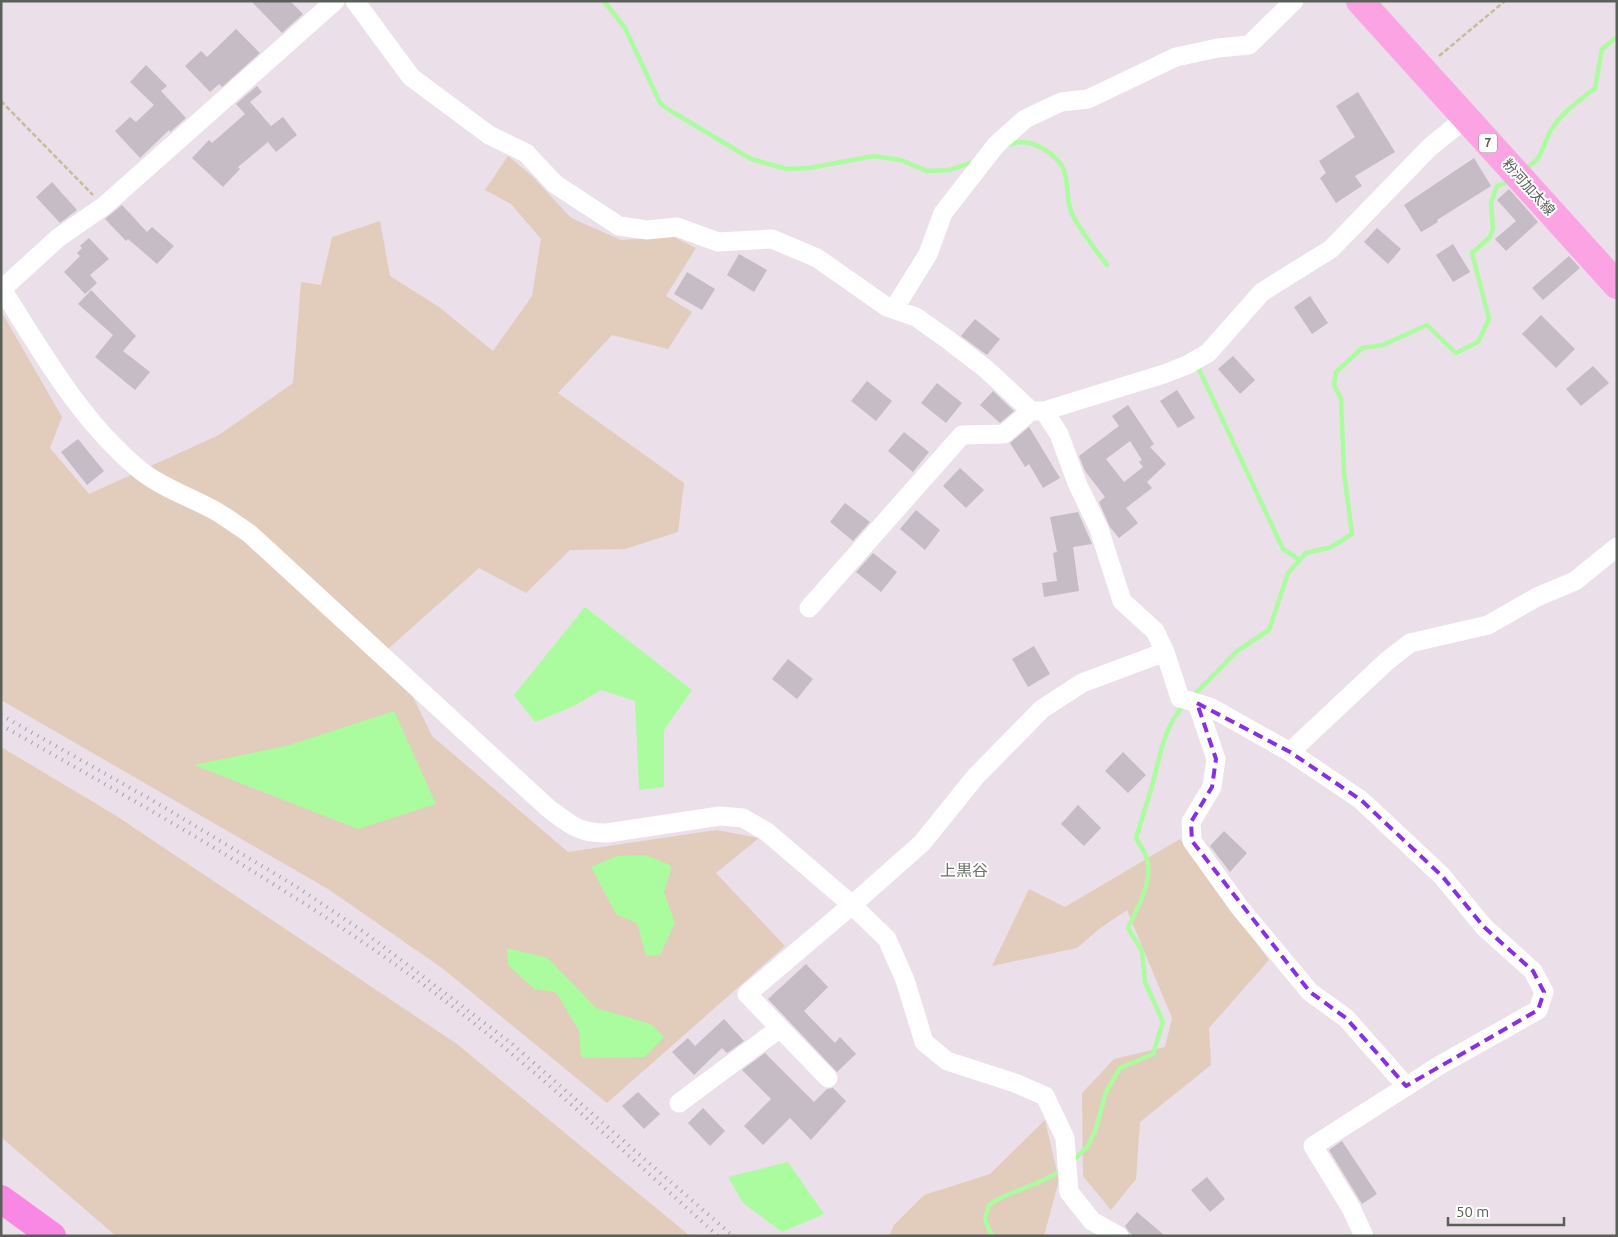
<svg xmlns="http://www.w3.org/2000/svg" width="1618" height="1237" font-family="Ubuntu,'Noto Sans JP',sans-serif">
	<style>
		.green { fill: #e2ccbc }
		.water { fill: #abfc9e }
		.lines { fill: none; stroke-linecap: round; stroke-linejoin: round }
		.stream { stroke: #abfc9e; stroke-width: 4.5 }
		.building { fill: #c6bcc5; fill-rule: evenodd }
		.path { stroke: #cabb99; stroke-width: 2.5; stroke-dasharray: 5 2.5; stroke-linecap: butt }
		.minor { stroke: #fff; stroke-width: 19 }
		.primary { stroke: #fca3e4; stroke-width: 28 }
		.motorway { stroke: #f988e5; stroke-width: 28 }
		.rail { stroke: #a0a3a0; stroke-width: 4; stroke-dasharray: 1 6; stroke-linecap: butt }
		.marked { fill: none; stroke: #892ee2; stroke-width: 4; stroke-dasharray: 10 6; stroke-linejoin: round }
		.labels { text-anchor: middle; stroke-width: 4; stroke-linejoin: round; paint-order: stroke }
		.shield { fill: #fff; stroke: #8a908a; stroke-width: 1 }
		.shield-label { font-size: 12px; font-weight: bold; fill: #586058 }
		.street-label { font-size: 14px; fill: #586058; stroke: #fff }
		.quarter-label { font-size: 16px; fill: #6a7269; stroke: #fff }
	</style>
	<rect width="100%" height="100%" fill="#ebdfe9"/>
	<!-- green -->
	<path class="green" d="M508 156 532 176 571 218 621 240 674 237 696 248 666 296 692 312 668 349 612 335 558 393 684 483 678 532 625 549 570 550 526 593 479 568 389 648 432 736 568 852 716 830 759 838 716 873 785 946 607 1103 442 968 328 889 1 700V311L62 417 50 448 89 494 219 435 293 383 301 282 321 285 332 237 380 221 390 276 439 307 493 351 532 296 541 239 511 204 485 190Z
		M1 747 115 815 457 1044 690 1236H116L1 1137Z
		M1180 839 1269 960 1209 1028 1211 1065 1140 1122 1136 1179 1111 1210 1083 1176 1082 1093 1114 1059 1165 1047 1172 1018 1127 910 1099 929 1077 948 992 966 1029 889 1065 907Z
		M1045 1120 1059 1180 1044 1236H889L894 1225 924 1195 990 1174Z"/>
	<!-- water -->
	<path class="water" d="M585 607 692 690 664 730V787L639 790 635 701 601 690 574 706 535 722 514 695Z
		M394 711 436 804 358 829 194 765 286 746Z
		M646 855 672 866 664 892 675 923 660 955 646 956 637 923 616 914 591 867 617 856Z
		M507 948 548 958 596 1008 651 1024 664 1037 645 1057 581 1058 579 1031 556 992 534 989 508 965Z
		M788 1162 824 1214 782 1232 743 1203 728 1177Z"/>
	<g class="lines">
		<!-- stream -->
		<path class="stream" d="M604 1 625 28 660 103 671 111 751 159 787 169 809 168 874 156 901 160 927 171 950 170 975 161
			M1009 145C1027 136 1051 150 1062 166 1070 179 1065 200 1072 214 1082 233 1095 249 1107 265
			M1526 168C1546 157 1541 144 1553 127 1564 111 1580 100 1595 88L1602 49 1617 37
			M1198 367 1283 549 1300 560
			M1192 697 1237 651 1269 630 1288 573 1306 553 1331 547 1352 534 1344 473 1341 399 1334 385 1336 372 1362 348 1383 345 1427 325 1456 353 1478 342 1489 319 1472 253 1490 237 1493 229 1491 203 1497 186 1508 182
			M1072 1162 1088 1146 1096 1129 1106 1092 1120 1068 1153 1054 1163 1022 1145 982 1142 951 1128 928C1137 908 1155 879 1146 856 1144 850 1139 844 1136 838 1141 821 1147 803 1152 786 1160 757 1163 727 1185 704
			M992 1236 985 1219 989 1205C1012 1189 1039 1186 1062 1170"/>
	</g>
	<!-- building -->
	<path class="building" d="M251 1H290L303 14 282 33Z
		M236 29 260 53 222 87 219 84 210 92 185 66 201 51 207 57Z
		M146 65 167 86 161 91 186 118 170 132 169 130 140 158 115 131 130 117 136 122 154 105 130 82Z
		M257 86 262 92 250 102 271 126 283 117 297 135 276 152 268 142 238 167 240 169 223 187 192 158 209 140 212 143 245 114 236 104Z
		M1358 92 1395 152 1355 176 1362 186 1336 203 1320 178 1326 173 1319 161 1355 137 1336 106Z
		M1474 158 1491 186 1437 220 1438 222 1421 232 1404 205Z
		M52 182 77 210 60 223 36 197Z
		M1509 189 1538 222 1506 251 1495 239 1516 221 1497 200Z
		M122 205 147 232 152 227 174 246 157 264 128 239 126 241 105 219Z
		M1377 228 1401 249 1388 264 1364 242Z
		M89 238 109 259 90 275 97 283 85 294 64 272 80 256 77 253 82 248 80 246Z
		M1453 244 1470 272 1453 282 1436 255Z
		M739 254 767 270 754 292 727 275Z
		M1569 256 1580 268 1543 300 1532 288Z
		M687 272 715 289 702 310 674 294Z
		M91 290 136 336 123 351 150 372 135 390 95 357 113 335 78 304Z
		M1310 296 1328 323 1312 334 1294 307Z
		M1541 315 1575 349 1556 368 1522 334Z
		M975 319 1000 339 987 355 961 336Z
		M1233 356 1255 380 1240 394 1218 369Z
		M1593 366 1609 383 1581 406 1566 389Z
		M867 381 892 401 876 421 851 401Z
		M937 383 962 403 946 423 921 403Z
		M1177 390 1195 418 1178 428 1160 401Z
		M993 391 1014 411 1000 423 980 405Z
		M1128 405 1154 444 1150 447 1166 464 1147 482 1152 488 1126 508 1138 523 1119 538 1110 527 1099 502 1105 497 1085 471 1079 456 1119 426 1112 416ZM1130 441 1142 460 1139 462 1143 467 1124 482 1106 459Z
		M1029 427 1060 478 1043 488 1029 464 1025 467 1010 443Z
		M904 432 929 452 913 472 888 451Z
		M78 439 104 471 87 485 61 452Z
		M960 468 984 490 966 508 943 486Z
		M845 503 870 522 853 541 830 522Z
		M916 510 940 530 925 550 900 529Z
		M1078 512 1092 544 1073 547 1079 591 1044 597 1042 583 1057 581 1053 553 1057 552 1050 517Z
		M873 553 897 572 881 592 856 572Z
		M1034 646 1050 674 1028 687 1012 659Z
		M788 659 813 679 797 699 772 679Z
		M1123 752 1146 775 1128 793 1105 771Z
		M1078 805 1101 828 1084 846 1061 824Z
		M1224 831 1247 853 1230 872 1210 846Z
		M806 964 828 987 804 1011 835 1043 840 1037 856 1054 837 1072 768 999Z
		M724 1019 744 1041 727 1053 722 1048 694 1075 672 1052 688 1038 695 1046Z
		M765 1053 814 1102 827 1089 833 1088 846 1101 811 1140 790 1118 763 1145 744 1126 771 1099 742 1070Z
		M638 1092 660 1114 644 1129 622 1106Z
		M703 1108 725 1131 710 1146 688 1123Z
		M1342 1141 1377 1194 1362 1204 1329 1150Z
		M1207 1177 1225 1199 1210 1212 1191 1190Z
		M1137 1212 1165 1236H1134L1129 1232 1125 1226Z"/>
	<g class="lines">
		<!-- path -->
		<path class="path" d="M1439 56 1505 1
			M1 101 93 195"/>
		<!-- minor -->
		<path class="minor" d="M355 1 411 77 489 135 526 153 555 184 619 226 647 230 677 227 718 242 772 239 817 258 887 307 916 317 947 339 986 369 1031 411H1044L1164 374 1187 365 1208 353 1262 292 1331 249 1430 147 1466 118
			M2 289C43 354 81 422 141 471 163 488 188 496 212 509 225 516 238 526 250 534L548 808C569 824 580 834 607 833L720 816 743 818 767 832 852 905 887 939 905 980 924 1042 947 1061 1015 1083 1045 1096 1065 1138 1069 1192 1092 1221 1119 1236
			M1 290 58 238 104 206 335 1
			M894 309 928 254 943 213 996 145 1025 119 1061 102 1088 99 1176 57 1218 48 1249 45 1294 1
			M1044 411 1059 434 1077 483 1099 529 1122 601 1155 631 1165 652 1180 698 1210 707 1290 752 1361 800 1442 876 1484 927 1533 971 1544 992 1538 1010 1440 1065 1313 1146 1351 1208 1364 1236
			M809 608 962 435 1004 434 1031 411
			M1197 703 1216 759 1212 787 1191 822 1192 841 1240 908 1310 992 1346 1018 1406 1086
			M1290 752 1387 661 1410 643 1488 625 1537 597 1575 581 1617 547
			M828 1078 747 994 852 905 922 843 976 776 1042 709 1082 683 1165 652
			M679 1103 780 1028"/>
		<!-- primary -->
		<path class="primary" d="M1360 1 1617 285"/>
		<!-- motorway -->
		<path class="motorway" d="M1 1199 52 1236"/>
		<!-- rail -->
		<path class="rail" d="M1 715 157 803 297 887 364 932 511 1043 733 1236
			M1 725C138 803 275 879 403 970 515 1049 616 1145 718 1236"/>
	</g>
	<!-- marked area -->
	<path class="marked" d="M1197 703 1290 752 1361 800 1442 876 1484 927 1533 971 1544 992 1538 1010 1406 1086 1346 1018 1310 992 1192 841 1191 822 1212 787 1216 759Z"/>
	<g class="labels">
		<!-- shield labels -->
		<rect class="shield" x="1479" y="133.5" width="18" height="19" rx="4"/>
		<g class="shield-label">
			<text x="1488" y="147">7</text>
		</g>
		<!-- street labels -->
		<g class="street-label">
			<text transform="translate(1529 187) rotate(48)" y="5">粉河加太線</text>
		</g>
		<!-- quarter labels -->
		<g class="quarter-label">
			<text x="964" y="876">上黒谷</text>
		</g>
	</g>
	<!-- border -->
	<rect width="1618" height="1237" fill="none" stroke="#586058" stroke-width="5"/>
	<!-- scale -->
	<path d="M1448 1217v8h116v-8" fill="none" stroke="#586058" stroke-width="2.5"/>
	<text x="1456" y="1217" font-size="15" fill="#586058" stroke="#ffffff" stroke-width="4" paint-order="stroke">50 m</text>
</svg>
